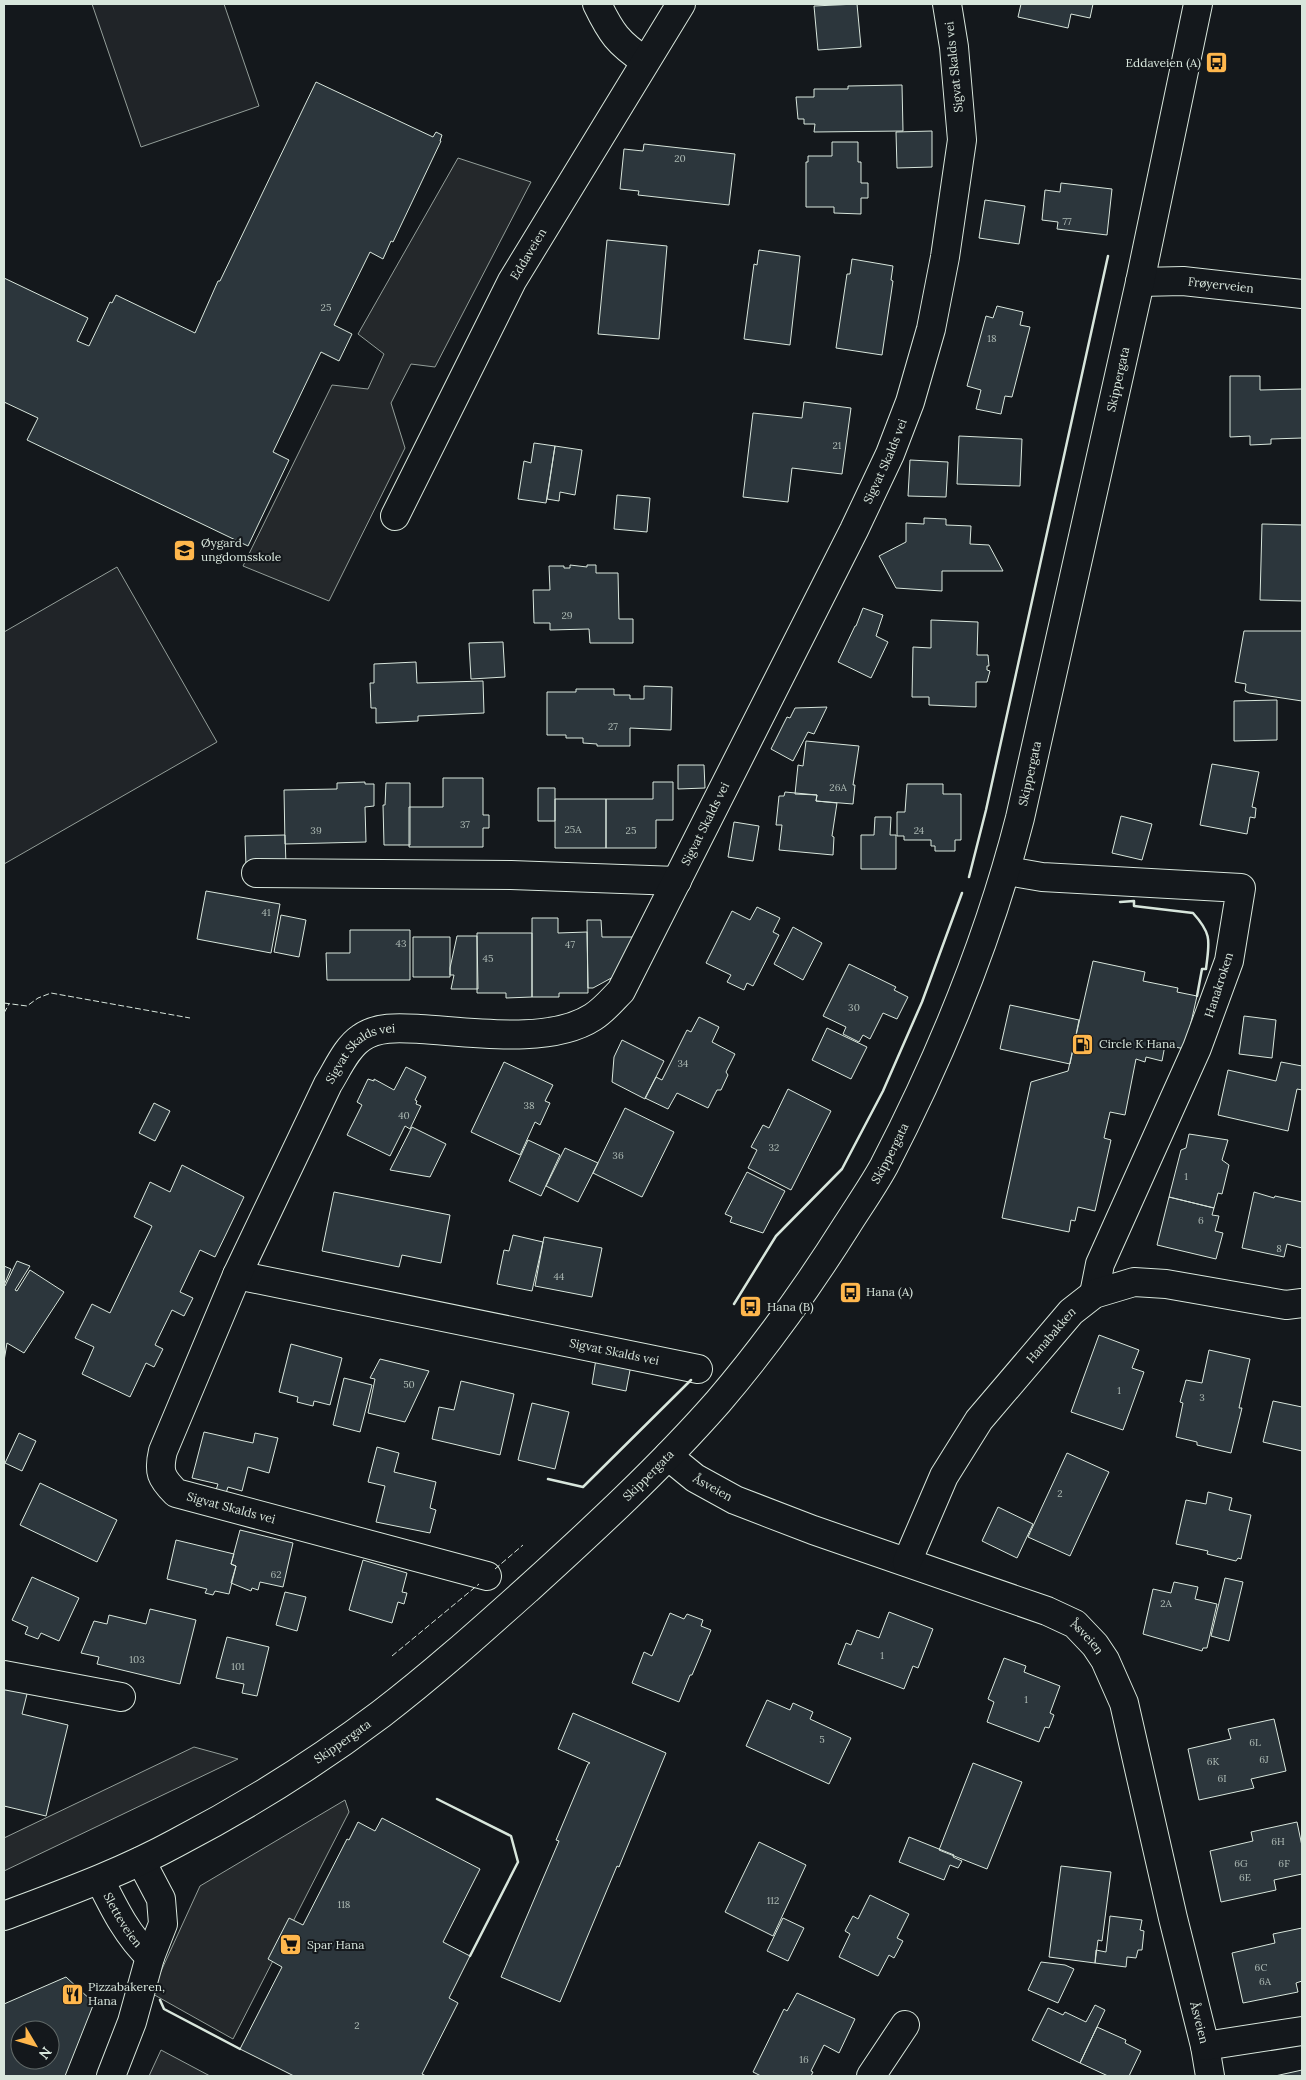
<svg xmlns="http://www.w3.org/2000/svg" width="1306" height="2080" font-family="Lora,serif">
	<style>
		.garden { fill: #202428; stroke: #939e99 }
		.parking { fill: #24282b; stroke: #939e99 }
		.building { fill: #2c363c; stroke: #d8e6dc; fill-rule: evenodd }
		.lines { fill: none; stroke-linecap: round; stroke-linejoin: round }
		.minor-casing { stroke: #d8e6dc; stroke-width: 30 }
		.secondary-casing { stroke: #d8e6dc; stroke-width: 30 }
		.minor { stroke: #14181c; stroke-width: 28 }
		.secondary { stroke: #14181c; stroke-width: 28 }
		.fence { stroke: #d8e6dc; stroke-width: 1; stroke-dasharray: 6 2.5; stroke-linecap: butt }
		.wall { stroke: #d8e6dc; stroke-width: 2.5 }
		.labels { text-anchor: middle; stroke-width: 4; stroke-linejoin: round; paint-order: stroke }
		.number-label { font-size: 10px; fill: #adbab4 }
		.poi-label { font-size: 12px; fill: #d8e6dc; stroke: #14181c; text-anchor: start }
		.street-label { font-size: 12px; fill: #d8e6dc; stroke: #14181c }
	</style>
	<rect width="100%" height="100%" fill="#14181c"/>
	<!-- garden -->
	<path class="garden" d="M92 4H224L259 106 141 147Z
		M117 567 217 742 4 864V632Z"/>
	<!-- parking -->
	<path class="parking" d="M458 158 531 182 435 367 411 364 391 403 405 448 329 601 243 566 332 385 368 389 384 354 358 334Z
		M194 1747 238 1759 4 1871V1838Z
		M345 1800 349 1812 233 2039 151 1993 200 1886Z
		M161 2050 210 2076H149Z"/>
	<!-- building -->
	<path class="building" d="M857 4 861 47 818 50 814 6Z
		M1021 4H1093L1090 18 1071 14 1068 28 1018 17Z
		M316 82 433 137 436 132 442 135 440 141H441L393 242 391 241 383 259 370 252 334 325 352 334 339 361 321 352 273 452 289 460 248 546 27 440 38 418 4 402V278L88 318 77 341 89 346 110 302 112 303 116 295 195 333 218 281H220Z
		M902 85 903 131 814 132 815 124H804V119H798L796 97H814V89H848V86Z
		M932 131V167L897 168 896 132Z
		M832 142H858V162H861V183H868V198H861V214L834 213V207H806V162H808V156H832Z
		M644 144 735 154 729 205 638 195 639 191 620 189 624 149 643 151Z
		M1061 183 1112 189 1107 235 1057 229 1058 222 1042 220 1045 190 1060 192Z
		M985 200 1025 206 1019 244 979 238Z
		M607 240 667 246 659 339 598 334Z
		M759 250 800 256 790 345 744 339 754 264 757 265Z
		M852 259 893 266 891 280 893 281 882 355 836 348 847 274H850Z
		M997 306 1023 312 1020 325 1030 327 1012 397 1005 396 1001 414 976 409 981 390 967 386 986 316 993 318Z
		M1230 376H1260V390L1302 389V438L1271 439V444L1250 445V436L1230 437Z
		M804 402 851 408 842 474 792 468 788 502 743 497 753 413 802 418Z
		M959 436 1022 439 1020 486 957 484Z
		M534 443 555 446 546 503 518 499 524 461 531 463Z
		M555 446 582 450 575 495 560 492 559 501 547 499Z
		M910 460 948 462 946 497 908 496Z
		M617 495 650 498 647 532 614 529Z
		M924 518 946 519V525L971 526 970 544 989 545 1003 571H942V591L896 588 879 556 906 542V523L924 524Z
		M1262 524 1302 525V601L1260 600Z
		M570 565 587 567V565H596V573H618L619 619H633V643H590L589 629 550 630V623H534L533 590H550L549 566H564V568H570Z
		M863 608 883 615 876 636 888 642 871 678 838 662 855 626H856Z
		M931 620 978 622 977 655H988L989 666H987V670L990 671 987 682H976V707L929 705V697H912L913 647 931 648Z
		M1244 631H1302V701L1249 693 1245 691 1246 684 1235 682Z
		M503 642 505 677 471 679 469 643Z
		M416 662 417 683 483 681 484 713 418 716V721L376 723V708H371L370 683H374V664Z
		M644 686 672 687 671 730 630 728V746H597V744L583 743V738H566V735H547V692H576V689H614V695H630V699H644Z
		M1277 700V740L1234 741V701Z
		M827 707 814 734 808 732 793 761 771 749 787 717 790 718 795 708Z
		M806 741 859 746 853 785H855L853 804 816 801 817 795 795 794 798 765 803 766Z
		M1212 764 1259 772 1252 807 1256 808 1255 818 1250 817 1247 834 1200 825Z
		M678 765H704L705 788 678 789Z
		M443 778H483V815H489V828H483V847H409V807H443Z
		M365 782V784H374V806L365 807 366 842 285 844 284 790 337 789V783Z
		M653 782H673V820H656V848H606V799H653Z
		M386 783H410V845H384L383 805H385Z
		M907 784H943V794H961V840H955V851H935V846H931V840H904V836H897V812H905Z
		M538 788H555V821H538Z
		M785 792 817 795 816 801 837 803 832 836 834 837 833 855 779 850 782 825H776L779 796H784Z
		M555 799H606V848H555Z
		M1121 816 1152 824 1142 860 1112 853Z
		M875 817H891L890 835H896V869H861V835H874Z
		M734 822 759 826 753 861 728 857Z
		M285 835 286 865 246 866 245 836Z
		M206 891 280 904 271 953 197 939Z
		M757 907 780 918 773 932 779 935 753 986 747 983 744 990 727 982 731 975 706 963 732 911 750 920Z
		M281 915 306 920 299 957 274 952Z
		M532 918H558V933L587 932 588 993H559V997H532Z
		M587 920H601L602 937H633L615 976 593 988H588Z
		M793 927 822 943 803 980 774 964Z
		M350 930H410V980H327L326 953H350Z
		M477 933H532V997L506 998V993H477Z
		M457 936H477L478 989H451L454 975H450V968Z
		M413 937H450V977H413Z
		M1093 961 1145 972 1143 981 1178 988 1177 992 1197 996 1185 1049 1165 1045 1162 1061 1146 1057 1145 1062 1136 1059 1125 1115 1110 1112 1104 1138 1111 1140 1095 1211 1078 1207 1075 1221 1071 1220 1069 1232 1002 1218 1031 1082 1068 1071Z
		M849 964 896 987 894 990 908 997 897 1019 883 1013 870 1039 863 1035 859 1042 843 1034 846 1027 823 1016Z
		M1010 1005 1079 1020 1070 1064 1000 1049Z
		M1244 1016 1276 1020 1272 1058 1239 1054Z
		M699 1017 719 1027 712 1042 735 1054 726 1072 728 1075 721 1090H717L708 1108 677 1093 668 1109 645 1098 656 1077 662 1080 687 1030 691 1032Z
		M827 1028 867 1047 851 1079 812 1060Z
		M622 1040 664 1061 645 1099 612 1082 614 1057Z
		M504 1062 553 1085 545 1101 550 1103 540 1125 535 1122 520 1155 471 1132Z
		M1281 1062 1302 1066V1090L1297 1089 1288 1131 1218 1115 1228 1070 1276 1081Z
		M406 1067 426 1077 415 1100 417 1101 416 1104 421 1106 410 1129 405 1126 390 1156 347 1135 362 1105 357 1102 368 1079 374 1081V1079L394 1090Z
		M788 1089 831 1111 791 1190 748 1168 757 1150 751 1147 763 1125 769 1128Z
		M154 1103 170 1111 155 1141 139 1133Z
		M625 1108 674 1132 642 1197 593 1173Z
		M412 1127 446 1144 430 1177 390 1170Z
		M1189 1134 1228 1140 1222 1160 1229 1165 1222 1194 1218 1193 1214 1208 1169 1197 1181 1150 1186 1148Z
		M528 1140 560 1155 541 1196 509 1181Z
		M565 1148 598 1163 578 1202 546 1186Z
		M182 1165 244 1197 215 1257 200 1250 180 1292 193 1298 184 1316 172 1310 155 1345 163 1349 154 1367 146 1363 130 1397 82 1374 94 1347 75 1338 92 1304 110 1313 152 1226 134 1217 150 1182 170 1192Z
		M747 1172 785 1191 763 1233 730 1222 732 1217 725 1214Z
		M334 1192 450 1215 441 1263 402 1255 399 1267 322 1251Z
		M1254 1192 1274 1198 1275 1196 1302 1202V1248L1287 1244 1284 1257 1242 1248Z
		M1169 1197 1214 1208 1212 1215 1219 1216 1215 1231 1223 1233 1216 1259 1157 1245Z
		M513 1235 543 1242 532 1291 497 1284 504 1250 509 1251Z
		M544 1237 602 1248 592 1297 535 1286Z
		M17 1261 30 1266 15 1290 17 1291 30 1270 64 1292 24 1353 7 1343 4 1361V1285L5 1286Z
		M4 1266 11 1269 4 1285Z
		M1099 1335 1139 1350 1132 1368 1144 1372 1123 1430 1071 1412Z
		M291 1344 342 1358 330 1405 314 1401 313 1406 297 1402 298 1397 279 1392Z
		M1209 1350 1250 1359 1239 1408H1242L1231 1453 1197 1445V1442L1176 1437 1183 1403 1180 1402 1186 1380 1202 1383Z
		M380 1359 429 1371 405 1422 368 1413 375 1379 370 1378Z
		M596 1359 631 1365 626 1391 592 1384Z
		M344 1378 372 1385 360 1432 333 1425Z
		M461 1381 514 1394 500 1455 432 1439 439 1407 454 1410Z
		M1273 1401 1302 1407V1451L1263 1442Z
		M532 1403 569 1412 555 1469 518 1460Z
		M204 1432 253 1443 255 1433 278 1438 269 1473 248 1467 242 1491 228 1487 226 1493 216 1490 218 1484 192 1478Z
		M19 1433 36 1441 22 1471 5 1463Z
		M377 1447 399 1453 394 1472 436 1482 430 1508 436 1510 430 1533 376 1522 385 1486 368 1482Z
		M1067 1453 1109 1472 1070 1556 1028 1537Z
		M40 1483 117 1520 97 1562 20 1525Z
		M1208 1492 1232 1498 1229 1510 1251 1515 1241 1559 1238 1558 1236 1561 1207 1554 1208 1551 1176 1544 1186 1500 1206 1504Z
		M998 1507 1033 1524 1017 1558 982 1541Z
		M240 1530 293 1543 283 1587 260 1582 258 1590 252 1588 251 1591 231 1583 236 1566 231 1564Z
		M176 1540 234 1554 231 1564 236 1566 229 1594 215 1591 213 1595 205 1593 207 1589 167 1579Z
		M363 1560 407 1573 402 1592 407 1593 404 1604 398 1602 392 1623 349 1610Z
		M32 1577 79 1598 59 1641 41 1633 38 1639 25 1634 28 1627 12 1620Z
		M1225 1578 1243 1582 1229 1641 1211 1636Z
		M1174 1582 1198 1587 1195 1599 1217 1604 1207 1648H1203L1202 1651 1143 1634 1153 1589 1171 1593Z
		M285 1592 306 1597 297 1631 276 1625Z
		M150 1609 196 1620 180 1684 97 1664 99 1657 81 1653 94 1621 107 1624 109 1615 146 1624Z
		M889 1612 933 1629 918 1668 913 1666 904 1689 838 1664 846 1643 851 1645 857 1630 879 1638Z
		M670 1613 684 1619 687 1614 703 1620 701 1626 711 1630 692 1675H690L679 1702 632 1683 644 1652 652 1656Z
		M227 1637 269 1647 257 1696 242 1693 244 1684 216 1678Z
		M1004 1658 1026 1666 1024 1672 1060 1686 1050 1713 1054 1715 1049 1728 1045 1727 1039 1742 987 1722 994 1702 988 1699Z
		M4 1684 28 1690 22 1714 68 1725 46 1816 4 1806Z
		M767 1700 790 1710 793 1703 813 1712 810 1719 851 1738 829 1784 746 1746Z
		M573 1713 666 1753 619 1867 617 1866 560 2002 501 1977 559 1841 556 1840 588 1764 590 1763 558 1749Z
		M1274 1719 1286 1771 1251 1779 1254 1788 1199 1800 1188 1749 1231 1739 1228 1729Z
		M973 1763 1022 1782 987 1869 939 1850Z
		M382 1818 480 1869 443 1942 470 1956 449 1998 458 2003 422 2074 426 2076H294L240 2049 282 1967 268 1959 289 1918 303 1925 347 1839 349 1840 358 1822 375 1831Z
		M1297 1822 1302 1846V1874L1274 1880 1276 1890 1221 1902 1210 1851 1253 1841 1251 1832Z
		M909 1837 954 1855 953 1857 962 1861 958 1868 950 1865 944 1880 899 1862Z
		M759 1842 806 1865 773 1936 725 1912Z
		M1061 1866 1111 1872 1102 1941 1098 1940 1095 1963 1049 1957Z
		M870 1895 909 1914 897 1938 903 1941 894 1958 889 1955 878 1976 839 1957 850 1934 845 1931 853 1916 858 1919Z
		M1110 1916 1142 1920 1140 1930 1144 1931 1142 1950H1138L1136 1958 1127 1957 1126 1967 1095 1963 1096 1950 1106 1952Z
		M783 1918 804 1928 788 1961 767 1951Z
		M1302 1928V1981L1296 1983 1298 1992 1243 2003 1232 1953 1275 1943 1273 1934Z
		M1041 1962 1065 1965 1074 1969 1058 2003 1028 1990Z
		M66 1977 94 2003 65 2076H4V2004ZM20 2030H50V2060H20Z
		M797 1993 855 2019 839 2053 824 2045 811 2071 813 2072 811 2076H761L753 2072 784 2009 787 2011Z
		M1095 2005 1105 2010 1080 2063 1032 2040 1048 2008 1063 2015 1065 2012 1086 2022Z
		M1097 2027 1126 2040 1125 2043 1141 2051 1129 2076H1108L1080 2063Z
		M1302 2070V2076H1275Z"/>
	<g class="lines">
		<defs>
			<g id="minor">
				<path d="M597 4C611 33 618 43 645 61"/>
				<path id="s1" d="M1140 282 1183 281 1302 294"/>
				<path id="s2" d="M395 516 512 281 681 4"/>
				<path d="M1007 871 1042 877 1241 888 1229 961 1197 1048 1100 1264 1094 1294"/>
				<path d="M256 873 511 875 677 881"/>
				<path id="s3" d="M237 1275 698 1369"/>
				<path id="s4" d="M668 1456 695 1478 735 1500 813 1530 1047 1611 1075 1624 1095 1645 1105 1660 1124 1703 1173 1918 1205 2046 1210 2076"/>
				<path id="s5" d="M907 1562 944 1476 979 1420 1071 1312 1094 1294 1134 1282 1166 1284 1286 1305 1302 1303"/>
				<path id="s6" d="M487 1576 176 1493C161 1478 158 1472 163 1451L237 1275 328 1084C337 1070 346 1048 361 1038 377 1026 401 1028 420 1029 470 1032 550 1045 593 1017 604 1010 613 999 621 991L854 530 890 454 910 402 931 329 945 257 962 140 954 47 947 4"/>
				<path d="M4 1675 121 1697"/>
				<path id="s7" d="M100 1880C114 1908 127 1935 150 1957"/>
				<path d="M1205 2046 1302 2031"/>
				<path d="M111 2076 132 2022 150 1957 163 1924 161 1899 141 1861"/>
				<path d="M871 2076 905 2025"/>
			</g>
			<g id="secondary">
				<path id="s8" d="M4 1916C62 1894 121 1873 176 1843 247 1806 316 1763 381 1714 432 1675 481 1631 529 1588 594 1529 660 1468 718 1402 765 1347 808 1287 847 1225 859 1206 873 1186 884 1166 941 1056 989 939 1020 818L1140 282 1198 4"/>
			</g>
		</defs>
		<!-- minor casing -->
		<use href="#minor" class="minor-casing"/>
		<!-- secondary casing -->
		<use href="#secondary" class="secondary-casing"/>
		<!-- minor -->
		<use href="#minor" class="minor"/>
		<!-- secondary -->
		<use href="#secondary" class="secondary"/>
		<!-- fence -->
		<path class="fence" d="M4 1003 27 1006 38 998 51 993 190 1018
			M4 1013 9 1004
			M495 1569 523 1545
			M392 1656 479 1584"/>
		<!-- wall -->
		<path class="wall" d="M969 877 986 810 1108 256
			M1120 902 1134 901V906L1193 913C1213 935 1209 942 1206 969H1202L1197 996
			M734 1304 776 1236 842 1169 883 1091 922 1002 962 893
			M548 1479 583 1487 691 1380
			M437 1799 511 1836 518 1862 470 1956
			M160 2000 164 2009 240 2049"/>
	</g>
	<!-- icons -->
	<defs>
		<symbol id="bus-square" viewBox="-11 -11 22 22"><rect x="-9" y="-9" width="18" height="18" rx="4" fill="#ffb74d" stroke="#14181c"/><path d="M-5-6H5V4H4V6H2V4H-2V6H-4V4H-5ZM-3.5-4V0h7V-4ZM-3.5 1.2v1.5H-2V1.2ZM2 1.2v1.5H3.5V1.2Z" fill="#111"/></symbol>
		<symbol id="school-square" viewBox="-11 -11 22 22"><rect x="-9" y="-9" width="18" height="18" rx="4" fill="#ffb74d" stroke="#14181c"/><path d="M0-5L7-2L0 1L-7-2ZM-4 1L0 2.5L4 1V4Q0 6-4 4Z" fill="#111"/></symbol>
		<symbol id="fuel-square" viewBox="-11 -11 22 22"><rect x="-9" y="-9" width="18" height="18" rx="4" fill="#ffb74d" stroke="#14181c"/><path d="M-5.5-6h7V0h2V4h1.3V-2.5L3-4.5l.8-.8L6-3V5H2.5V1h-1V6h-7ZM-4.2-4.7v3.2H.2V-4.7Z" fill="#111"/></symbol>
		<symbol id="supermarket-square" viewBox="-11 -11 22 22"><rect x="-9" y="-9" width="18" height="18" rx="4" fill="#ffb74d" stroke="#14181c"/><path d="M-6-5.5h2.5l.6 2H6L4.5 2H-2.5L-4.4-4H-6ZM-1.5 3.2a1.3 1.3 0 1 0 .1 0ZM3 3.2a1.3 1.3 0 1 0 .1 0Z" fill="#111"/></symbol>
		<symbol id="restaurant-square" viewBox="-11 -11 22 22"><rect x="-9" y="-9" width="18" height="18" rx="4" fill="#ffb74d" stroke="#14181c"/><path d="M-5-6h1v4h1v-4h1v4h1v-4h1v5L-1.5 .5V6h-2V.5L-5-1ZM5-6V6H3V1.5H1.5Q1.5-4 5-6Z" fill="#111"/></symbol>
	</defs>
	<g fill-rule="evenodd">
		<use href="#bus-square" x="1204" y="50" width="25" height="25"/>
		<use href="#school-square" x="172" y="538" width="25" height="25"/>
		<use href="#fuel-square" x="1070" y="1032" width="25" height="25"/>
		<use href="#bus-square" x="838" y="1280" width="25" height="25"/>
		<use href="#bus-square" x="738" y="1294" width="25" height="25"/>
		<use href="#supermarket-square" x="278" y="1932" width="25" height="25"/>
		<use href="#restaurant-square" x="60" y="1982" width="25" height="25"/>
	</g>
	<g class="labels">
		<!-- number labels -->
		<g class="number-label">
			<text x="680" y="162">20</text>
			<text x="1067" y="225">77</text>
			<text x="326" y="311">25</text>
			<text x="992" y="342">18</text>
			<text x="837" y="449">21</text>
			<text x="567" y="619">29</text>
			<text x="613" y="730">27</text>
			<text x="838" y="791">26A</text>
			<text x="465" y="828">37</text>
			<text x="573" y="833">25A</text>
			<text x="316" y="834">39</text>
			<text x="631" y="834">25</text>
			<text x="919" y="834">24</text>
			<text x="266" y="916">41</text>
			<text x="401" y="947">43</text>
			<text x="570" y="948">47</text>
			<text x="488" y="962">45</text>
			<text x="854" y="1011">30</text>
			<text x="683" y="1067">34</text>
			<text x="529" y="1109">38</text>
			<text x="404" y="1119">40</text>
			<text x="774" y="1151">32</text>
			<text x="618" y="1159">36</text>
			<text x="1186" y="1180">1</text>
			<text x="1201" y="1224">6</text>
			<text x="1279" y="1252">8</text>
			<text x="559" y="1280">44</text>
			<text x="409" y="1388">50</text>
			<text x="1119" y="1394">1</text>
			<text x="1202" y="1401">3</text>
			<text x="1060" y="1497">2</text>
			<text x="276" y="1578">62</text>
			<text x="1166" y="1607">2A</text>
			<text x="882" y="1659">1</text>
			<text x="137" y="1663">103</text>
			<text x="238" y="1670">101</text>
			<text x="1026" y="1703">1</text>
			<text x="822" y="1743">5</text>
			<text x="1255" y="1746">6L</text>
			<text x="1264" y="1763">6J</text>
			<text x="1213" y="1765">6K</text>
			<text x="1222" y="1782">6I</text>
			<text x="1278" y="1845">6H</text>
			<text x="1241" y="1867">6G</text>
			<text x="1284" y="1867">6F</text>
			<text x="1245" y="1881">6E</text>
			<text x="773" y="1904">112</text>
			<text x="344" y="1908">118</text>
			<text x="1261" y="1971">6C</text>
			<text x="1265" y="1985">6A</text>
			<text x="357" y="2029">2</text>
			<text x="804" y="2063">16</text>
		</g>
		<!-- poi labels -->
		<g class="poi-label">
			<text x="1201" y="67" text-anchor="end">Eddaveien (A)</text>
			<text x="201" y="547">Øygard<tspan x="201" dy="14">ungdomsskole</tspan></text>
			<text x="1099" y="1048">Circle K Hana</text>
			<text x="866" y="1296">Hana (A)</text>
			<text x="767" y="1311">Hana (B)</text>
			<text x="307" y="1949">Spar Hana</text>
			<text x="88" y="1991">Pizzabakeren,<tspan x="88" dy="14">Hana</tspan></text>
		</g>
		<!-- street labels -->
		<g class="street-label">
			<text transform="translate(954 67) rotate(-96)" y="4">Sigvat Skalds vei</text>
			<text dy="4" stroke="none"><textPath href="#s2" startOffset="294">Eddaveien</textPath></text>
			<text dy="4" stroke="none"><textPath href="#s1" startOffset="81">Frøyerveien</textPath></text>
			<text dy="4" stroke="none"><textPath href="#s8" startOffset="2002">Skippergata</textPath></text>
			<text dy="4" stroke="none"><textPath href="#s6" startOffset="1696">Sigvat Skalds vei</textPath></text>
			<text dy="4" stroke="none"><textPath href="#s8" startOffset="1598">Skippergata</textPath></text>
			<text dy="4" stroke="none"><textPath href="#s6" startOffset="1291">Sigvat Skalds vei</textPath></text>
			<text transform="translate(1219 985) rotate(-72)" y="4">Hanakroken</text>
			<text dy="4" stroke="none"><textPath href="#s6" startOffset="819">Sigvat Skalds vei</textPath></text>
			<text dy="4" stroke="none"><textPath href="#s8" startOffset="1192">Skippergata</textPath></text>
			<text dy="4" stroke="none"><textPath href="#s5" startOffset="271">Hanabakken</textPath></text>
			<text dy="4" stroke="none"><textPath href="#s3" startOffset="385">Sigvat Skalds vei</textPath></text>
			<text dy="4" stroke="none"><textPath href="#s8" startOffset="788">Skippergata</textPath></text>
			<text dy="4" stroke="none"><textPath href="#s4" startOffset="55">Åsveien</textPath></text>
			<text transform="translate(231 1508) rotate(15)" y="4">Sigvat Skalds vei</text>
			<text dy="4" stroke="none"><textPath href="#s4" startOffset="460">Åsveien</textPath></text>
			<text dy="4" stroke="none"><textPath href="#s8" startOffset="382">Skippergata</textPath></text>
			<text dy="4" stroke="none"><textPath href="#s7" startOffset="46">Sletteveien</textPath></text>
			<text dy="4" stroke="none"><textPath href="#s4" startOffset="865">Åsveien</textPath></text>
		</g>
	</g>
	<!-- border -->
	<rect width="1306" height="2080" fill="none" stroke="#d8e6dc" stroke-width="10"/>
	<!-- north arrow -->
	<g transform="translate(35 2045) rotate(128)"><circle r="24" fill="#14181c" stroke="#626a69"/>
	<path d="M0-4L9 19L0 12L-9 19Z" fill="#ffb74d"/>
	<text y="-8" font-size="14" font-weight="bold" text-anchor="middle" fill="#d8e6dc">N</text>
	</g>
</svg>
